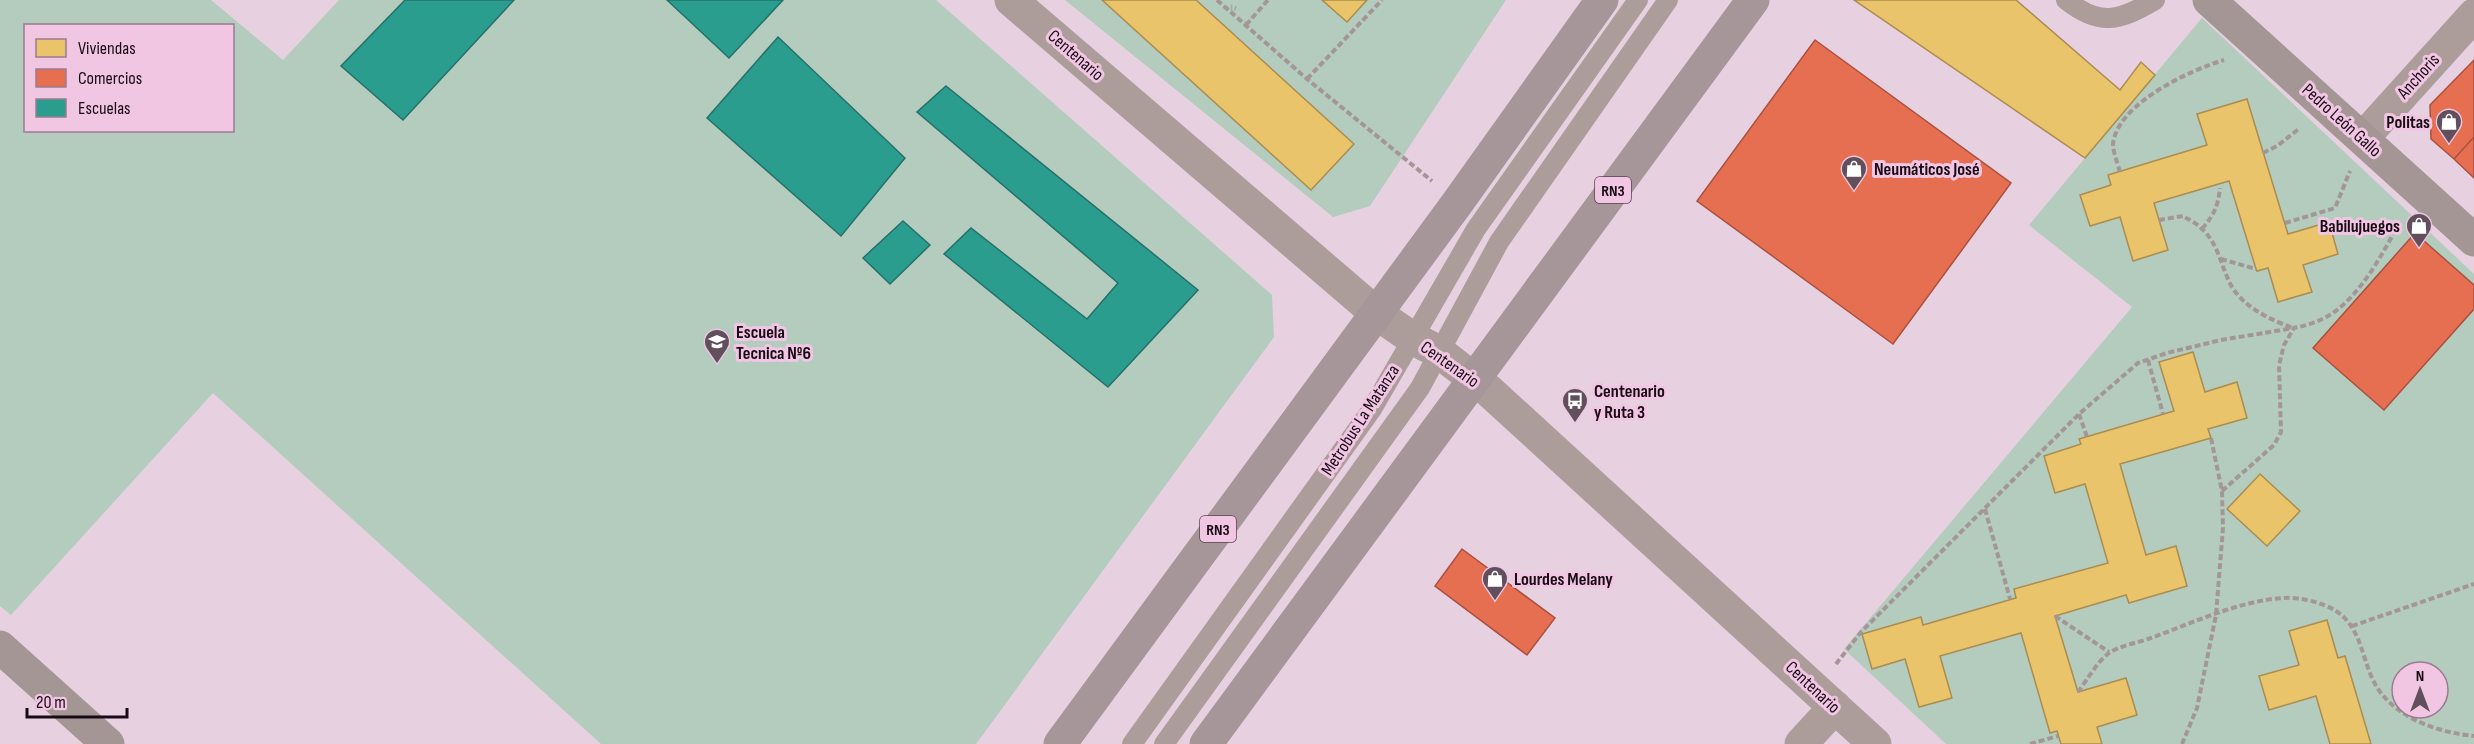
<svg xmlns="http://www.w3.org/2000/svg" width="2474" height="744" font-family="'Sofia Sans Condensed',sans-serif">
	<style>
		.grass { fill: #b3ccbe; fill-rule: evenodd }
		.park { fill: url(#park-tufts) }
		.homes { fill: #e9c46a; stroke: #ab8c50; stroke-width: 1.5 }
		.shops { fill: #e76f51; stroke: #a9513f; stroke-width: 1.5 }
		.schools { fill: #2a9d8f; stroke: #25716a; stroke-width: 1.5 }
		.lines { fill: none; stroke-linecap: round; stroke-linejoin: round }
		.path { stroke: #a49696; stroke-width: 4; stroke-dasharray: 6 3; stroke-linecap: butt }
		.lane { stroke: #ac9d9b; stroke-width: 20 }
		.street { stroke: #ac9d9b; stroke-width: 33 }
		.secondary { stroke: #a39694; stroke-width: 33 }
		.highway { stroke: #a69699; stroke-width: 33 }
		.labels { text-anchor: middle; stroke-width: 6; stroke-linejoin: round; paint-order: stroke }
		.shield { fill: #f1c6e3; stroke: #5a4353; stroke-width: 1.5 }
		.shield-label { font-size: 16px; font-weight: bold; fill: #190b15 }
		.street-label { font-size: 18px; fill: #190b15; stroke: #f1c6e3 }
		.poi-label { font-size: 18px; font-weight: bold; fill: #190b15; stroke: #f1c6e3; text-anchor: start }
	</style>
	<defs>
		<pattern id="park-tufts" width="24" height="20" patternUnits="userSpaceOnUse" patternTransform="scale(1.5)"><rect width="24" height="20" fill="#b3ccbe"/><path d="M3 7l-1-3M5 7V3M7 7l1-3M15 17l-1-3M17 17v-4M19 17l1-3" fill="none" stroke="#99aea2"/></pattern>
	</defs>
	<rect width="100%" height="100%" fill="#e7d0e0"/>
	<!-- grass -->
	<path class="grass" d="M0 0H211L283 60 339 0H405L341 66 403 120 514 0H667L729 58 783 0H936L1272 295 1274 337 976 744H601L213 393 11 615 0 606ZM26 26H232V130H26ZM778 37 905 157 841 236 707 118ZM946 86 1198 290 1108 387 944 255 971 228 1087 319 1118 283 918 112ZM929 245 890 284 863 258Z
		M1065 0H1102L1311 190 1354 144 1196 0H1322L1347 22 1367 0H1506L1370 206 1333 217Z
		M2202 18 2474 274V285L2415 233 2314 348 2384 410 2474 309V744H2371L2345 656 2338 658 2327 621 2289 631 2299 665 2259 677 2269 710 2316 696 2330 744H2102L2097 727 2136 715 2126 678 2078 692 2055 616 2126 595 2129 603 2187 586 2176 547 2146 555 2120 464 2211 438 2208 429 2247 418 2237 383 2205 392 2193 352 2159 362 2174 411 2080 439 2081 444 2044 456 2055 493 2085 484 2108 563 2014 589 2016 598 1923 625 1920 617 1862 634 1872 668 1905 659 1919 707 1952 697 1940 656 2021 633 2050 732 2057 731 2061 744H1946L1844 649 2132 307 2029 225ZM2247 99 2288 234 2329 222 2338 253 2303 265 2312 292 2279 302 2268 268 2257 271 2256 269 2229 181 2154 203 2168 250 2134 261 2120 217 2090 226 2081 195 2111 185 2109 175 2207 145ZM2260 474 2299 511 2268 546 2228 509ZM2402 672H2438V708H2402Z"/>
	<!-- park -->
	<path class="park" d="M1217 0H1268L1246 25Z"/>
	<!-- homes -->
	<path class="homes" d="M1102 0H1196L1354 144 1311 190Z
		M1322 0H1367L1347 22Z
		M1854 0H2016L2120 90 2141 62 2155 75 2085 158Z
		M2247 99 2288 234 2329 222 2338 254 2303 265 2312 292 2278 302 2268 268 2257 271 2256 269 2229 181 2154 203 2168 250 2133 261 2120 217 2090 226 2080 195 2111 185 2108 175 2207 145 2197 114Z
		M2193 352 2205 392 2237 382 2247 418 2208 429 2211 438 2120 464 2146 555 2176 546 2187 586 2129 603 2126 595 2055 616 2078 692 2126 678 2137 715 2097 727 2102 744H2061L2057 731 2050 733 2021 633 1940 656 1952 698 1919 707 1905 659 1872 669 1862 634 1921 617 1923 625 2016 598 2014 589 2108 563 2085 484 2055 493 2044 456 2081 444 2079 439 2174 411 2159 362Z
		M2260 474 2300 511 2267 546 2227 509Z
		M2327 620 2338 658 2345 656 2371 744H2330L2316 696 2269 710 2259 676 2299 665 2289 631Z"/>
	<!-- shops -->
	<path class="shops" d="M1815 40 2011 183 1893 344 1697 201Z
		M2474 60V137L2454 159 2431 139 2430 105Z
		M2474 137V178L2454 159Z
		M2415 233 2474 285V309L2384 410 2313 348Z
		M1462 549 1555 618 1527 655 1435 586Z"/>
	<!-- schools -->
	<path class="schools" d="M405 0H514L403 120 341 66Z
		M667 0H783L729 58Z
		M778 37 905 158 841 236 707 118Z
		M946 86 1198 290 1108 387 944 254 971 228 1087 319 1118 283 917 112Z
		M903 221 930 245 890 284 863 258Z"/>
	<g class="lines">
		<!-- path -->
		<path class="path" d="M1217 0 1307 79 1432 181
			M1246 25 1268 0
			M1307 79 1382 0
			M2263 153 2277 146 2300 128
			M2120 172C2118 164 2113 152 2113 144 2117 104 2190 70 2224 60
			M2159 220 2183 216C2189 220 2197 223 2202 229 2219 244 2221 268 2232 287 2245 308 2271 320 2293 328
			M2285 223 2335 208 2350 171
			M2202 229C2214 215 2218 206 2220 188
			M2221 259 2256 269
			M2148 360 2163 414
			M2079 414 2087 437
			M2222 491 2274 445 2281 432 2279 365 2284 345 2294 328C2309 325 2324 320 2337 310 2365 288 2384 251 2401 220
			M1985 509 2010 599
			M2055 616 2109 652
			M2352 626 2474 584
			M1836 664 1861 632 2079 414 2138 363 2167 353 2221 340 2294 328
			M2078 692C2087 680 2097 662 2109 653 2119 646 2136 643 2148 639 2191 624 2237 601 2283 598 2299 597 2322 602 2336 611 2360 627 2361 653 2372 678 2389 716 2435 732 2474 736
			M2030 744 2058 736
			M2182 744 2197 708 2216 615 2223 528 2222 491 2211 438"/>
		<!-- lane -->
		<path class="lane" d="M2066 0C2100 27 2119 21 2155 0
			M1132 744 1372 409 1476 229 1638 0
			M1164 744 1420 388 1499 242 1668 0"/>
		<!-- street -->
		<path class="street" d="M1011 0 1376 313 1412 338 1439 352 1488 390 1875 744
			M2363 138 2474 15
			M1801 744 1835 707"/>
		<!-- secondary -->
		<path class="secondary" d="M2209 0 2474 240
			M0 647 108 744"/>
		<!-- highway -->
		<path class="highway" d="M1060 744 1458 202 1602 0
			M1206 744 1753 0"/>
	</g>
	<!-- icons -->
	<defs>
		<symbol id="shop-pin" viewBox="-11 -11 22 30"><path d="M0 17L-7.5 6A9.5 9.5 0 1 1 7.5 6Z" fill="#61505c" stroke="#f1c6e3"/><path d="M-5-2.5h2.3a2.7 3.5 0 0 1 5.4 0H5L5.5 6h-11ZM-1.5-2.5h3a1.5 2.3 0 0 0-3 0Z" fill="#fff"/></symbol>
		<symbol id="school-pin" viewBox="-11 -11 22 30"><path d="M0 17L-7.5 6A9.5 9.5 0 1 1 7.5 6Z" fill="#61505c" stroke="#f1c6e3"/><path d="M0-5L7-2L0 1L-7-2ZM-4 1L0 2.5L4 1V4Q0 6-4 4Z" fill="#fff"/></symbol>
		<symbol id="bus-pin" viewBox="-11 -11 22 30"><path d="M0 17L-7.5 6A9.5 9.5 0 1 1 7.5 6Z" fill="#61505c" stroke="#f1c6e3"/><path d="M-5-6H5V4H4V6H2V4H-2V6H-4V4H-5ZM-3.5-4V0h7V-4ZM-3.5 1.2v1.5H-2V1.2ZM2 1.2v1.5H3.5V1.2Z" fill="#fff"/></symbol>
	</defs>
	<g fill-rule="evenodd">
		<use href="#shop-pin" x="2434" y="107" width="30" height="40"/>
		<use href="#shop-pin" x="1839" y="154" width="30" height="40"/>
		<use href="#shop-pin" x="2404" y="211" width="30" height="40"/>
		<use href="#school-pin" x="702" y="327" width="30" height="40"/>
		<use href="#bus-pin" x="1560" y="386" width="30" height="40"/>
		<use href="#shop-pin" x="1480" y="564" width="30" height="40"/>
	</g>
	<g class="labels">
		<!-- shield labels -->
		<g class="shield">
			<rect x="1595" y="177" width="36" height="26" rx="4.5"/>
			<rect x="1200" y="516" width="36" height="26" rx="4.5"/>
		</g>
		<g class="shield-label">
			<text x="1613" y="196">RN3</text>
			<text x="1218" y="535">RN3</text>
		</g>
		<!-- street labels -->
		<g class="street-label">
			<text transform="translate(1076 55) rotate(41)" y="6">Centenario</text>
			<text transform="translate(2418 76) rotate(-48)" y="6">Anchoris</text>
			<text transform="translate(2342 120) rotate(42)" y="6">Pedro León Gallo</text>
			<text transform="translate(1450 364) rotate(35)" y="6">Centenario</text>
			<text transform="translate(1360 420) rotate(-57)" y="6">Metrobus La Matanza</text>
			<text transform="translate(1813 687) rotate(43)" y="6">Centenario</text>
		</g>
		<!-- poi labels -->
		<g class="poi-label">
			<text x="2430" y="128" text-anchor="end">Politas</text>
			<text x="1874" y="175">Neumáticos José</text>
			<text x="2400" y="232" text-anchor="end">Babilujuegos</text>
			<text x="736" y="338">Escuela<tspan x="736" dy="21">Tecnica Nº6</tspan></text>
			<text x="1594" y="397">Centenario<tspan x="1594" dy="21">y Ruta 3</tspan></text>
			<text x="1514" y="585">Lourdes Melany</text>
		</g>
	</g>
	<!-- legend -->
	<rect x="24" y="24" width="210" height="108" fill="#f1c6e3" stroke="#9b7b91" stroke-width="1.5"/>
	<rect x="36" y="39" width="30" height="18" fill="#e9c46a" stroke="#9b7b91" stroke-width="1.5"/>
	<text x="78" y="54" font-size="18" fill="#190b15">Viviendas</text>
	<rect x="36" y="69" width="30" height="18" fill="#e76f51" stroke="#9b7b91" stroke-width="1.5"/>
	<text x="78" y="84" font-size="18" fill="#190b15">Comercios</text>
	<rect x="36" y="99" width="30" height="18" fill="#2a9d8f" stroke="#9b7b91" stroke-width="1.5"/>
	<text x="78" y="114" font-size="18" fill="#190b15">Escuelas</text>
	<!-- north arrow -->
	<g transform="translate(2420 690)"><circle r="28" fill="#f1c6e3" stroke="#9b7b91" stroke-width="1.5"/>
	<path d="M0-4.5L10 22L0 15L-10 22Z" fill="#61505c"/>
	<text y="-9" font-size="16" font-weight="bold" text-anchor="middle" fill="#190b15">N</text>
	</g>
	<!-- scale -->
	<path d="M27 708v9h100v-9" fill="none" stroke="#190b15" stroke-width="3"/>
	<text x="36" y="708" font-size="18" fill="#190b15" stroke="#f1c6e3" stroke-width="4.5" paint-order="stroke">20 m</text>
</svg>
